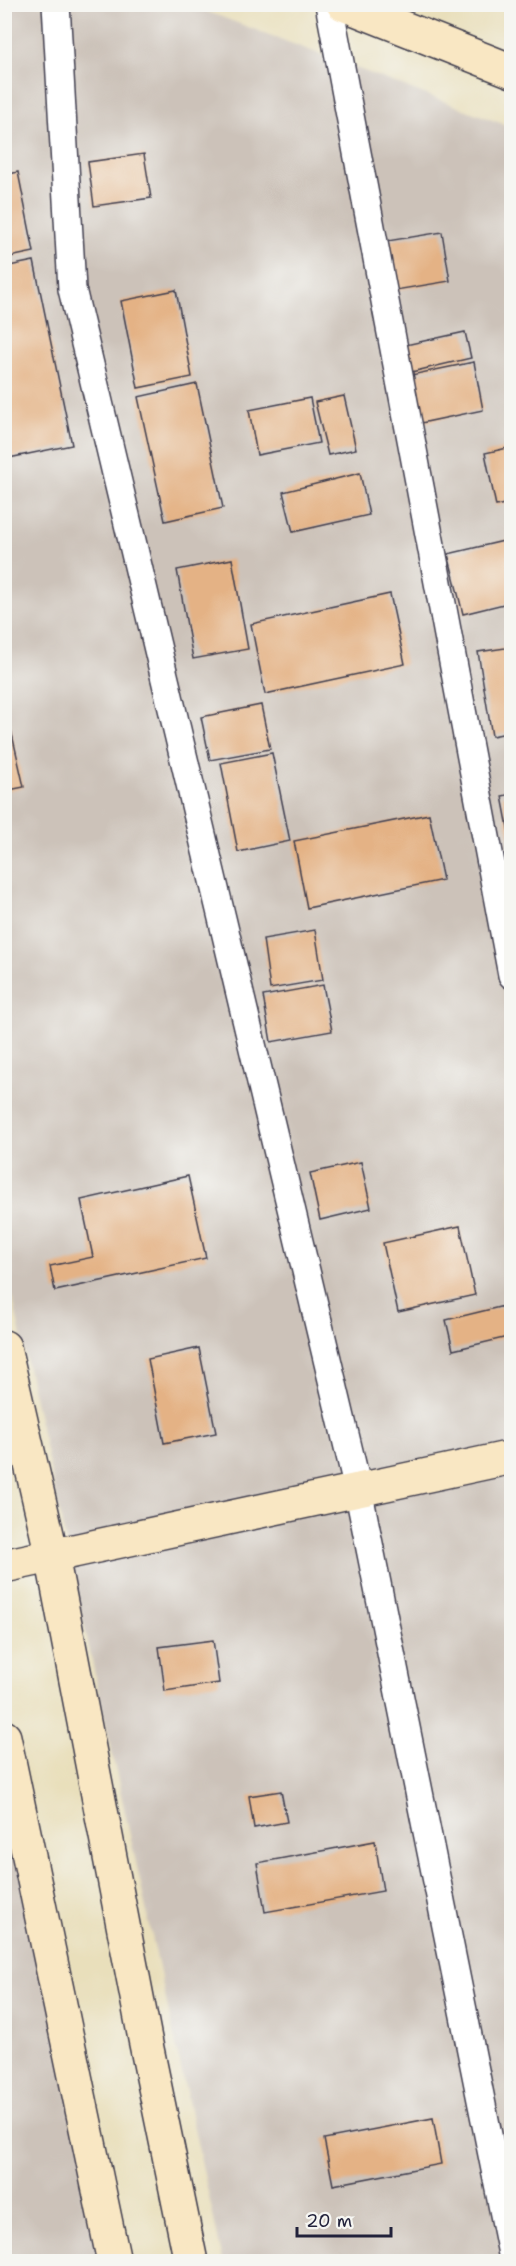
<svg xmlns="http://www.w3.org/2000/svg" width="516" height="2266" font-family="'Shantell Sans',sans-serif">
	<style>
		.industrial { fill: #ccc2b9 }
		.building { fill: #e4b285 }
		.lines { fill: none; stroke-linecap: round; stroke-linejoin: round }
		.street-casing { stroke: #403e4e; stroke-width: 30 }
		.secondary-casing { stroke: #403e4e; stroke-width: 36 }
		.street { stroke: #fff; stroke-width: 27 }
		.secondary { stroke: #f9e7c3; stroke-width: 33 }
	</style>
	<rect width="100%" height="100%" fill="#f6f6f2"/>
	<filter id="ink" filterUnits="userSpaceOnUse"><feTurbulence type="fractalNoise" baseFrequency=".0167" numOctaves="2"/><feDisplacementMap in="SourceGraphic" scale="12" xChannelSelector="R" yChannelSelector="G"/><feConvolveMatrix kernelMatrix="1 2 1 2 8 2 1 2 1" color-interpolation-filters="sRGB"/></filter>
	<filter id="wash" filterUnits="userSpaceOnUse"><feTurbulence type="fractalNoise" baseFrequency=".008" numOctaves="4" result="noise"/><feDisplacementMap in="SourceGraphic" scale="24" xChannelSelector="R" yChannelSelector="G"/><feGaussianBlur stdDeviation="1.35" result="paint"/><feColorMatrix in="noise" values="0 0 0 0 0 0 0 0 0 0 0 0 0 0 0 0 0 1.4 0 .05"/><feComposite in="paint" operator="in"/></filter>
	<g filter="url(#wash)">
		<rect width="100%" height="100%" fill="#e9dfbb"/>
		<!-- industrial -->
		<path class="industrial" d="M4 5H190L511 127V2261H223L5 1263Z
			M5 1762 112 2261H5Z"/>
		<g id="blocks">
			<!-- building -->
			<path class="building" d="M144 154 151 198 94 206 88 162Z
				M18 172 34 252 5 258V175Z
				M442 232 450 281 390 291 381 242Z
				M34 261 72 445 4 459V267Z
				M176 290 192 377 138 388 121 301Z
				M465 332 471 358 407 373 401 346Z
				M474 362 483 410 421 423 411 375Z
				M197 384 223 508 165 521 138 397Z
				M344 396 356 449 328 455 315 402Z
				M310 398 319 443 257 455 249 410Z
				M512 447V502L496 506 485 453Z
				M360 473 369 515 293 532 283 492Z
				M508 540 512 551V602L463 614 448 554Z
				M232 559 248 649 193 659 177 570Z
				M390 594 405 664 265 694 251 624Z
				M512 647V732L492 736 478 652Z
				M4 699 24 787 4 791Z
				M261 705 270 749 210 760 201 717Z
				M272 753 290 841 238 852 221 763Z
				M512 794V837L510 838 502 796Z
				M429 814 443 880 307 908 294 841Z
				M315 930 323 980 270 989 263 939Z
				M323 985 332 1031 271 1042 263 996Z
				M361 1162 371 1208 320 1220 310 1173Z
				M188 1176 206 1258 55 1291 50 1266 93 1257 81 1200Z
				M460 1226 475 1295 398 1312 383 1243Z
				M512 1304V1336L453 1350 446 1320Z
				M199 1348 216 1433 164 1443 148 1359Z
				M213 1640 219 1683 165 1691 159 1647Z
				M281 1791 287 1822 254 1828 249 1796Z
				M375 1841 383 1891 265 1912 257 1863Z
				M433 2118 441 2164 333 2185 324 2139Z"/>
		</g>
	</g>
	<g filter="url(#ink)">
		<use href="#blocks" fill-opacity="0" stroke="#403e4e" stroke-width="1.5"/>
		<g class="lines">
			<defs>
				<path id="street" d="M56 4 72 289 358 1489 512 2254
					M329 4 512 975"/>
				<path id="secondary" d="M343 4 512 71
					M4 1347 52 1556 145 2039 191 2262
					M4 1566 512 1457
					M4 1737 114 2262"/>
			</defs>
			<!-- street casing -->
			<use href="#street" class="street-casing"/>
			<!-- secondary casing -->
			<use href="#secondary" class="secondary-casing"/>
			<!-- street -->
			<use href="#street" class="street"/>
			<!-- secondary -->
			<use href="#secondary" class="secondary"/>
		</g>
	</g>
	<!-- margin -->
	<rect width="516" height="2266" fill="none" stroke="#f6f6f2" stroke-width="24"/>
	<!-- scale -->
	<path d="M297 2227v9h94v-9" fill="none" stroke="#22223b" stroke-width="3"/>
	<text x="306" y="2227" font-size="18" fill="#22223b" stroke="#f6f6f2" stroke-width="4.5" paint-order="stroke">20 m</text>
</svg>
